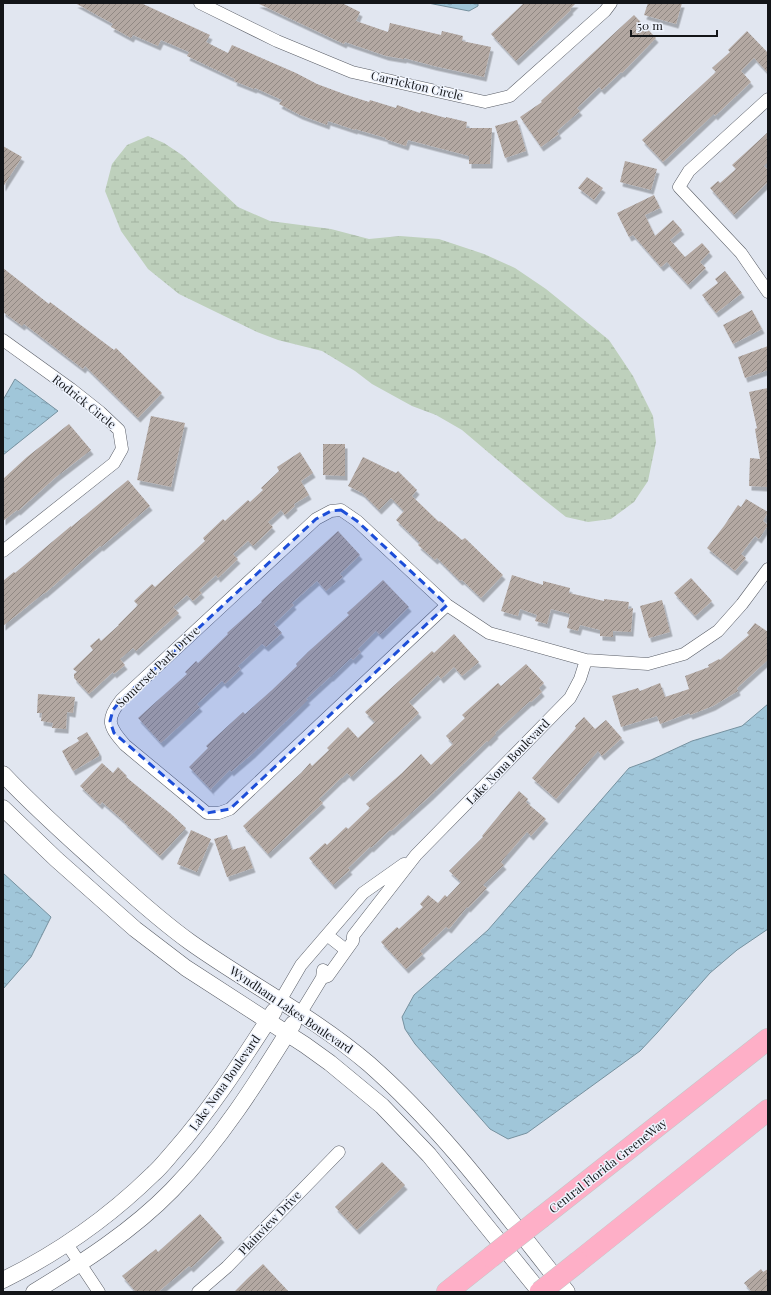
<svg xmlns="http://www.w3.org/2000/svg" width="771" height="1295" font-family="'Playfair Display',serif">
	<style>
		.wetland { fill: url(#wetland-marsh) }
		.water { fill: url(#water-ripples); stroke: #76919f }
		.building { fill: url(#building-hatch); filter: url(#shadow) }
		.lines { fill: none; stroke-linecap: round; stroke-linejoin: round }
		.street-casing { stroke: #595d66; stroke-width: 13 }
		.secondary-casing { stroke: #595d66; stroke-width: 17 }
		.highway-casing { stroke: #c6c7c8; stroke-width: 22 }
		.street { stroke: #fff; stroke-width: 12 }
		.secondary { stroke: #fff; stroke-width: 16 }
		.highway { stroke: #feafc7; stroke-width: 21 }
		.highway-bridge-casing { stroke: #c6c7c8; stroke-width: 22; stroke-linecap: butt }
		.highway-bridge { stroke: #feafc7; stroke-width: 21 }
		.marked { fill: #1d4ed8; fill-opacity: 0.2; stroke: #1d4ed8; stroke-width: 3; stroke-dasharray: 8 5; stroke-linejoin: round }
		.labels { text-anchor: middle; stroke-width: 3; stroke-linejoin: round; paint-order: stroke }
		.street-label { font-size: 12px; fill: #131518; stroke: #eef3fd }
	</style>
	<defs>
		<pattern id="wetland-marsh" width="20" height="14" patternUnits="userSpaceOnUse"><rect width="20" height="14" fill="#bed0bc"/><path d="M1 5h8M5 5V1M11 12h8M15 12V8" fill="none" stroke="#a2b2a1"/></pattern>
		<pattern id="water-ripples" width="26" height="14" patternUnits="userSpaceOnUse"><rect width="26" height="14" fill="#a0c6d9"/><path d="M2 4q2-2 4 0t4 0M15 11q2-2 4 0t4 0" fill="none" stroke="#89a9ba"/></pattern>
		<pattern id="building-hatch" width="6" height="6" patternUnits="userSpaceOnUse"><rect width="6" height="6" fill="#b3a8a2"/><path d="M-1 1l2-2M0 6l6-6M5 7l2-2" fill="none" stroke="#908883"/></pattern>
		<filter id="shadow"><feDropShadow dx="2.5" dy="4.5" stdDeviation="0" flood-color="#0004"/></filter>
	</defs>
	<rect width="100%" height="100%" fill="#e1e6f0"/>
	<!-- wetland -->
	<path class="wetland" d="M148 136 164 143 182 155 238 207 270 221 331 229 369 239 400 236 439 239 484 254 515 268 546 289 609 340 633 376 653 416 656 442 648 481 634 502 611 519 588 522 566 517 542 498 462 430 436 415 412 406 372 384 355 371 322 351 278 340 257 332 179 294 148 269 121 231 105 191 112 164 127 145Z"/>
	<!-- water -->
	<path class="water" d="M428 3H478V6L469 11Z
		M15 379 58 411 3 455V400Z
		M768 704V929L737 950 710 973 657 1033 640 1051 527 1133 508 1139 490 1129 415 1044 405 1029 402 1017 414 995 488 930 629 768 651 760 692 741 742 726Z
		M3 873 51 917 31 957 3 989Z"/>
	<!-- building -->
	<path class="building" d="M75 3H141L210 35 206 42 228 53 232 45 296 73 317 84 344 94 369 102 370 100 396 108 397 105 420 113 421 111 446 118V117L467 122 466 128H492L490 164H469V156L408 140 406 146 385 139 386 138 355 129V130L328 121 327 125 300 115 279 104 282 100 255 88 254 89 234 81 235 79 187 56 189 52 161 40 158 46 133 35 131 38 111 27 113 24Z
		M257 3H342L360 12 356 21 388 32 390 23 441 35 442 31 463 36 462 41 491 47 484 77 434 66 404 58V59L386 56 345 42 344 44Z
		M524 3H576L570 9 571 10 516 61 491 34Z
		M648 3H682L676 24 644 15Z
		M634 15 656 38 622 73 621 72 602 90 599 87 577 108 580 111 557 131 559 134 541 147 520 117 542 102 541 101Z
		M747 31 768 53V73L754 58 741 71 751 82 715 116 714 114 663 162 642 140 716 72 712 68 730 52 728 50Z
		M517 120 526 151 505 158 495 126Z
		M768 132V162L764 166 768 170V182L734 215 710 188 718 181 720 183 736 169 732 165Z
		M3 146 22 157 3 187Z
		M625 161 657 169 651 190 620 182Z
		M587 177 603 188 594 200 578 188Z
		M654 195 660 208 645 215 655 236 673 220 682 230 670 240 685 257 702 243 710 252 700 262 706 268 688 285 667 262 661 267 633 235 629 237 617 213Z
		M3 268 49 304 50 302 114 350 116 348 162 393 138 418 85 366 83 369 24 324 22 326 3 312Z
		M725 271 742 293 716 313 702 295 718 283 715 279Z
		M752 310 762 329 733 344 723 325Z
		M768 346V370L745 378 738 357Z
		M768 388V487L749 486 750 458 760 459 755 429 757 428 749 392Z
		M151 416 185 423 171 487 137 480Z
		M69 424 91 450 56 477 18 511 17 510 3 521V479L27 457Z
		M323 444H345V476L323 475Z
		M300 452 313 473 301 481 309 495 294 504 295 506 285 515 281 510 268 522 273 527 253 546 248 541 233 554 238 559 218 578 216 575 199 590 202 593 193 601 187 595 173 607 179 613 136 651 133 648 120 659 125 665 114 674 113 672 89 694 74 678V674L77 672 73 669 93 650 90 646 99 638 101 641 119 625H118L138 605 134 601 152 584 155 587 205 541 203 538 223 519 225 521 248 500 250 502 263 490 261 488 279 471 277 467Z
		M363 457 396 473 398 471 417 490 412 496 439 522 440 521 462 540 465 538 503 575 481 598 462 580 460 581 437 558 435 560 418 545 420 543 396 520 404 511 391 498 379 510 362 493 348 486Z
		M128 480 150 506 101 547 100 546 44 594V593L3 626V581L14 572 15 573 71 526V527Z
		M746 499 768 512 763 521 768 525 759 539 755 536 741 554 746 558 735 571 707 548 724 526 738 505 741 507Z
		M338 531 360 555 340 574 343 577 326 591 317 581 292 603 294 605 274 624 282 633 266 647 262 644 238 666 241 669 225 684 222 681 197 704 200 707 161 743 138 718 187 674 185 672 196 661 198 663 228 634 227 633 262 602 261 601Z
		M512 575 543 585V581L570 588 569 593 604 601V599L629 602 628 609 633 608 631 632 613 631V637L600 636V630L580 625 578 631 567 628 570 614 551 609 547 624 535 621 537 615 520 609 518 616 501 611Z
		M691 578 712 601 695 616 674 593Z
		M383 580 409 607 380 635 376 631 358 649 361 652 353 660 351 658 331 677H330L306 699 308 700 252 754 231 772 230 770 211 789 212 791 189 767 208 748 206 746 243 712 245 714 272 690 297 666 296 664 308 652 349 615 347 613Z
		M662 600 670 632 649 638 640 606Z
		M755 623 768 632V660L737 688 738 691 713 706 690 715 689 713 660 724 657 716 621 727 612 696 638 688 640 691 660 683 665 697 689 689 685 676 709 667 708 665 719 659 720 660 749 635 747 633Z
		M454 634 479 662 462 676 454 667 441 679 438 675 409 702 419 713 351 777 347 773 342 778H341L319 799 323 803 268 854 243 826 301 773 310 763 312 766 329 750 327 748 348 727 358 738 375 722 365 712 432 651 434 653Z
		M526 664 544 683 539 688 542 692 531 702 530 701 495 733 496 734 488 742 487 741 430 796 391 831 390 830 371 848 370 847 348 868 350 870 333 885 309 858 325 843 327 845 346 827 348 829 370 808 366 804 402 773 421 754 431 765 453 744 446 736 465 718 462 715 498 683 501 686Z
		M38 694 75 697 73 713 67 712 66 729 52 728 53 723 41 721 42 713H37Z
		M584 717 595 729 606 720 622 738 602 756 598 751 556 799 532 778 576 728 575 726Z
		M87 732 99 752V756L73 771 62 751 79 741 77 738Z
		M102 763 113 773 118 767 127 776 126 777 170 813 186 828 160 856 124 822H125L102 802 100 805 80 786Z
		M519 791 528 799 526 802 546 819 531 836 527 832 501 862 504 865 483 885 487 888 468 908 467 907 449 929 446 927 420 951 423 954 406 969 381 942 397 927 399 929 423 907 420 904 428 895 438 903 445 895 447 897 461 882 449 871 483 837 482 836Z
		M191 830 211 839 197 872 177 864Z
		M227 835 232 850 245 846 253 868 227 877 214 839Z
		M382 1162 405 1185 357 1230 335 1207Z
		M200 1214 222 1238 191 1268 189 1266 158 1292H136L122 1276 156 1249 158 1252Z
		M263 1264 289 1292H234L247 1279Z
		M761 1269 763 1272 768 1269V1292H752L744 1283Z"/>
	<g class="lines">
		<defs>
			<path id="street" d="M200 3 277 41 352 72 485 102 510 96 605 11 611 3
				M768 99 689 171 679 187 741 253 768 292
				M3 340 71 389 100 412 119 430 122 449 114 463 3 551
				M447 605 230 809 219 813H207L125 745C109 727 105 720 121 700L316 519 331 511 341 510 357 521 447 605 489 633 586 660 648 664 684 654 718 631 742 604 768 569
				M327 935 346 950
				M322 978 328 976 353 941V936L416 855 570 698 580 679 586 660
				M280 1001 301 965 363 893 404 864
				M300 1014 322 978 323 970
				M67 1244 99 1292
				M198 1292 227 1267 339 1152"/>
			<path id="secondary" d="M3 774C34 807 68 837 101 867 130 893 159 920 190 942 249 984 314 1017 369 1064 445 1131 504 1213 567 1292
				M3 808 56 859 135 929 186 968 305 1045 330 1063 382 1106 429 1155 540 1292
				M3 1280C58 1253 109 1217 153 1174 161 1167 167 1159 174 1151 212 1108 243 1059 274 1011
				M34 1292C82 1263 132 1231 172 1190 220 1141 257 1082 293 1024"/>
			<path id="highway" d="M542 1217 768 1039
				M578 1262 768 1110
				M447 1292 491 1257"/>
		</defs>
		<!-- street casing -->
		<use href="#street" class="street-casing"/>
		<!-- secondary casing -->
		<use href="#secondary" class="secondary-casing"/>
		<!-- highway casing -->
		<use href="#highway" class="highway-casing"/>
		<!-- street -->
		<use href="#street" class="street"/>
		<!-- secondary -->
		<use href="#secondary" class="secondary"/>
		<!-- highway -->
		<use href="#highway" class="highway"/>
		<defs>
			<path id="highway-bridge" d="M491 1257 542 1217
				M540 1292 578 1262"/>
		</defs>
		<!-- highway-bridge casing -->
		<use href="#highway-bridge" class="highway-bridge-casing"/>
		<!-- highway-bridge -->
		<use href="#highway-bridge" class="highway-bridge"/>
	</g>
	<!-- marked area -->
	<path class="marked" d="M341 510 357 521 447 605 230 809 207 813 114 733 110 721 113 710 121 700 316 519 331 511Z"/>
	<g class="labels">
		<!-- street labels -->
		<g class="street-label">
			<text transform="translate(417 86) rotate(13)" y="4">Carrickton Circle</text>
			<text transform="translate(84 402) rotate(39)" y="4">Rodrick Circle</text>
			<text transform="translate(158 667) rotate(-44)" y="4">Somerset Park Drive</text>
			<text transform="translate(508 762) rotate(-46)" y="4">Lake Nona Boulevard</text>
			<text transform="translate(291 1010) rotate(34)" y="4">Wyndham Lakes Boulevard</text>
			<text transform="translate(225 1083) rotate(-55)" y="4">Lake Nona Boulevard</text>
			<text transform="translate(608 1166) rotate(-38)" y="4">Central Florida GreeneWay</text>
			<text transform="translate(270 1223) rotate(-46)" y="4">Plainview Drive</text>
		</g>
	</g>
	<!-- border -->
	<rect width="771" height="1295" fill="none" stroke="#131518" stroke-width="8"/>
	<!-- scale -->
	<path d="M631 30v6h86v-6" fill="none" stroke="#131518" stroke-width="2"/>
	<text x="637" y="30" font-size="12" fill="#131518" stroke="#eef3fd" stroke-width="3" paint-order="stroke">50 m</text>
</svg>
